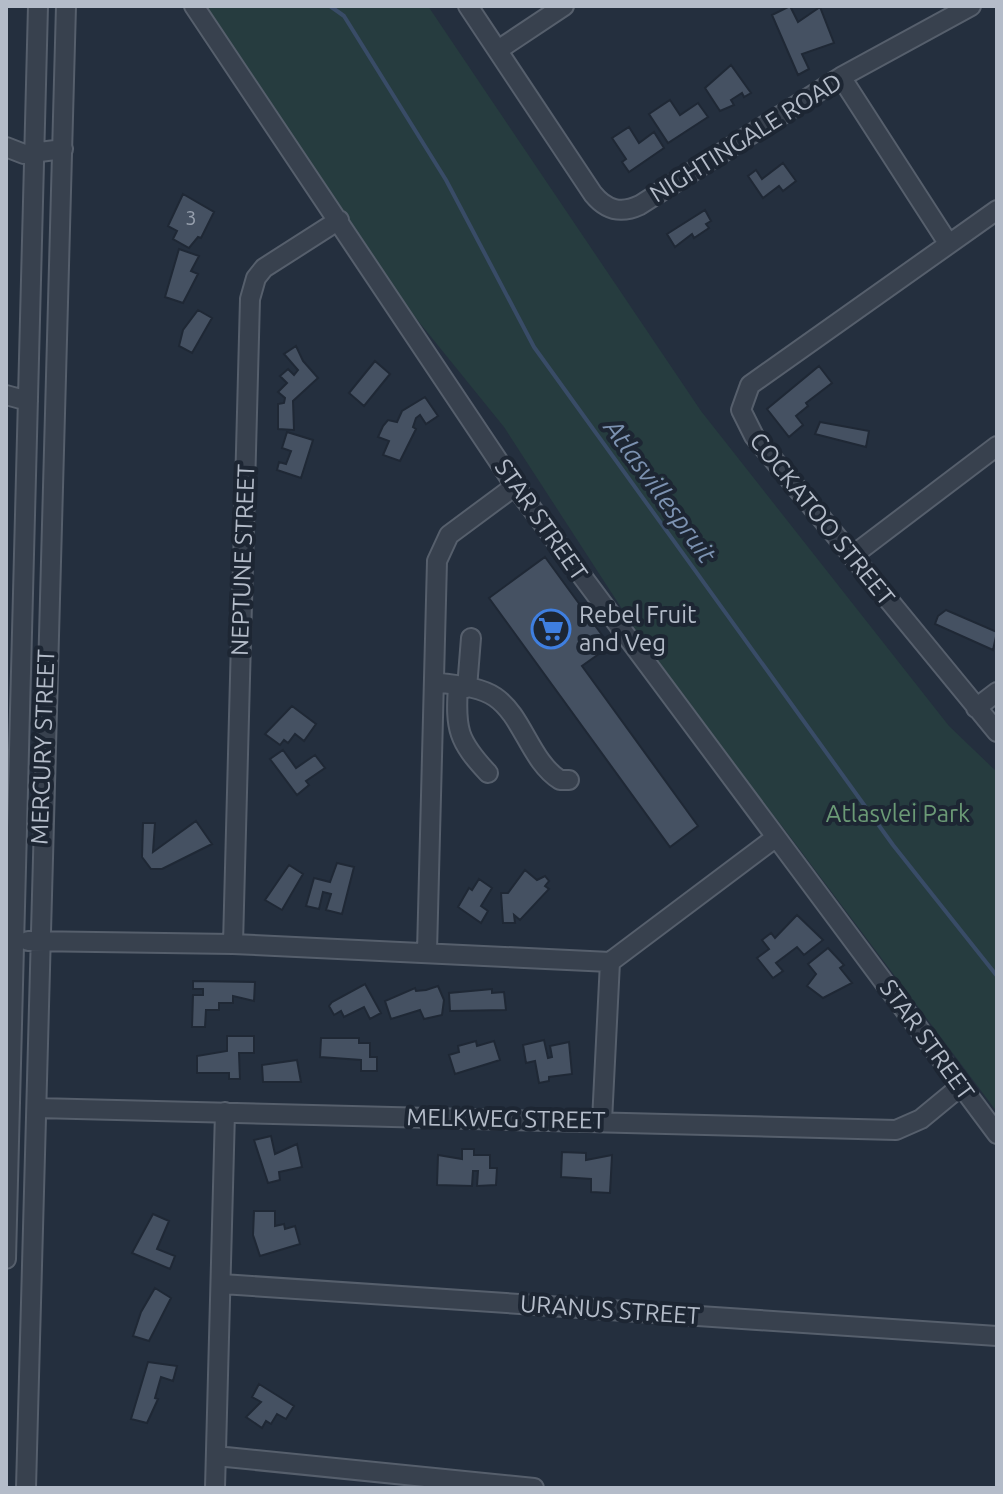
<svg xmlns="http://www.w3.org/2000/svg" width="1003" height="1494" font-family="Ubuntu,sans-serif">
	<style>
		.green { fill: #263c3f }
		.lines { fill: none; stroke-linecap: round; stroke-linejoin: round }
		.stream { stroke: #394c67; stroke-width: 4 }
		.building { fill: #455162; stroke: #1f2835; stroke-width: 2 }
		.minor-casing { stroke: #565f6c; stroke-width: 22 }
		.minor { stroke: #38414e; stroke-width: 18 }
		.labels { text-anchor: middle; stroke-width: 8; stroke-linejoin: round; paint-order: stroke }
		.number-label { font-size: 20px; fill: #98a1af }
		.street-label { font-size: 24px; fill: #b4bcc9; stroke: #1d2633 }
		.poi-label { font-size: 24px; fill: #b4bcc9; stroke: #1d2633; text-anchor: start }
		.park-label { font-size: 24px; fill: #6b9a76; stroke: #1d2633 }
		.water-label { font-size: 26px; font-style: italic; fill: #7c92b1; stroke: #1d2633 }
	</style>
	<rect width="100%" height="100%" fill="#242f3e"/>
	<!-- green -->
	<path class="green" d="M203 6H428L701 411 949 726 997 772V1112L782 826 683 703 504 427 355 243Z"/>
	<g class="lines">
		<!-- stream -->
		<path class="stream" d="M330 6 344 16 446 180 534 347 893 845 997 976"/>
	</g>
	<!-- building -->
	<path class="building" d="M790 6 798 22 820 7 834 43 802 54 809 69 798 75 772 15Z
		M731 65 751 93 744 97 742 93 731 100 734 105 720 111 705 88Z
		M670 100 680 115 698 103 708 117 668 143 649 114Z
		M629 127 639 143 654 132 664 148 629 172 622 162 626 159 612 138Z
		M783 163 796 181 783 191 779 186 763 198 748 176 756 170 762 179Z
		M183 194 214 212 201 238 198 237 189 248 173 239 177 231 168 226Z
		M705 210 711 221 706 224 709 228 694 238 692 234 675 247 667 234Z
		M179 249 199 256 191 271 198 274 183 303 165 297Z
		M198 310 212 318 192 353 179 346 183 330Z
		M296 346 303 361 318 378 293 401 294 430 278 429V404L284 403 285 398 278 392 287 383 280 376 288 369 294 375 298 370 284 354Z
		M375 361 390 374 364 406 349 393Z
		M819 366 832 383 806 403 808 406 796 416 803 425 789 437 767 409Z
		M425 397 438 416 426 424 420 415 416 418 413 427 416 429 400 461 383 455 389 441 378 437 383 426 388 420 397 422 402 411Z
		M820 422 869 431 866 447 815 434Z
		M287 432 313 440 301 478 277 470 279 462 286 464 291 451 282 448Z
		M545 557 610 646 582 666 698 826 670 847 489 598Z
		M946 610 997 632 993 650 935 624 938 616Z
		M292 706 316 724 304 741 295 734 288 743 284 740 280 745 265 734Z
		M283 750 296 768 315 755 325 768 306 781 309 785 297 795 270 759Z
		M196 821 212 844 162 869H151L142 857 143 823H155L153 852Z
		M337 863 354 867 342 914 326 910 331 894 323 892 319 909 306 906 314 878 330 882Z
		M289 865 303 874 282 910 265 900Z
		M525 870 537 880 545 876 549 881 545 886 549 889 520 920 514 915 515 923H503L501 893H508Z
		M479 879 492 888 481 906 488 911 481 923 458 907 469 888 472 890Z
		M797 915 823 940 804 955 797 947 776 963 783 971 773 978 757 958 769 949 762 940 771 933 775 938Z
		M828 948 844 965 840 968 852 983 823 998 807 986 816 974 808 964Z
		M193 981 255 982 254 1001 233 996V1003H219V1010H206L205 1027H192L193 995H203V989H193Z
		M365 984 381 1013 370 1019 364 1007 344 1017 341 1011 334 1015 329 1006 332 1002Z
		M438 986 444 1000 442 1015 424 1019 420 1010 391 1019 385 1001 415 988 416 991 426 990Z
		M492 989V993L504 992 506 1010 450 1011 449 993Z
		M227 1036H254V1053H239L240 1079H229V1073H197V1056L227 1051Z
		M321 1038H359V1043H370V1057H377V1071H361V1060L320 1057Z
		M544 1040 548 1058 552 1057 550 1046 569 1042 572 1074 549 1077V1081L539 1083 535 1061 526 1063 523 1045Z
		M476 1041 477 1046 494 1041 500 1060 455 1074 449 1055 459 1052 458 1046Z
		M297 1060 301 1082H263L262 1065Z
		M271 1136 275 1154 297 1144 302 1167 279 1172 280 1180 268 1183 254 1140Z
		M462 1149H474V1155H490V1168H497L496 1185 477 1186 478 1171H473L472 1186 437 1185 438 1155 462 1159Z
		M562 1152 586 1153V1160L612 1155 610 1193 591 1192V1179L561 1177Z
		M254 1211H275V1226L284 1224 285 1229 295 1226 300 1244 260 1256 253 1235Z
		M153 1214 169 1221 157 1249 175 1256 170 1269 132 1253Z
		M155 1288 171 1298 149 1341 133 1336 141 1312Z
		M148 1362 177 1366 173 1381 161 1377 155 1398 158 1399 147 1423 131 1419Z
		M259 1384 294 1406 286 1419 277 1414 271 1424 266 1421 262 1428 246 1417 261 1402 252 1397Z"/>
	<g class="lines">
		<defs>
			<path id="minor" d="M194 6 515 486 997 1134
				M468 6 593 194C606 210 621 214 640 205L841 77 971 6
				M498 50 564 6
				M841 77 948 243
				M6 147 24 154 63 149
				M997 210 750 385 741 410 754 436 997 732
				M6 395 28 401
				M852 556 997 446
				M434 682C453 685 479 686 495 697 523 716 530 761 560 780H569
				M458 686C455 729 458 741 488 773
				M467 688 471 638
				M976 708 997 692
				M28 941 233 944 610 962 775 838
				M233 944 250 299 256 278 264 268 339 220
				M427 952 437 561 449 535 515 486
				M37 1108 896 1130 921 1119 961 1086
				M602 1121 610 962
				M6 1259 38 6
				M222 1284 997 1336
				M216 1456 534 1488
				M26 1488 66 6
				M215 1488 225 1112"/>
		</defs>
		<!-- minor casing -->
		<use href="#minor" class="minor-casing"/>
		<!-- minor -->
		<use href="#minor" class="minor"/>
	</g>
	<!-- icons -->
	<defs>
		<symbol id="supermarket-ring" viewBox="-11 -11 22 22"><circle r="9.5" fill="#1d2633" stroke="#3f7fe0" stroke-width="1.5"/><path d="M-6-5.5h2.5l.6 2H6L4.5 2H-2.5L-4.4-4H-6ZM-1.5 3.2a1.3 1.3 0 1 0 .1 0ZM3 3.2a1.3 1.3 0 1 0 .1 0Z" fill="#3f7fe0"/></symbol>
	</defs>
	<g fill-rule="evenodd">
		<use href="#supermarket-ring" x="529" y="607" width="44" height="44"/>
	</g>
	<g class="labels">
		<!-- number labels -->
		<g class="number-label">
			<text x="191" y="225">3</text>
		</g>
		<!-- street labels -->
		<g class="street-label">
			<text transform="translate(746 138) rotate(-32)" y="8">NIGHTINGALE ROAD</text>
			<text transform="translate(822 519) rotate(51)" y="8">COCKATOO STREET</text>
			<text transform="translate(541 520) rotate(55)" y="8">STAR STREET</text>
			<text transform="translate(243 560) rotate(-88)" y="8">NEPTUNE STREET</text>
			<text transform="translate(43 747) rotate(-88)" y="8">MERCURY STREET</text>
			<text transform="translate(927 1040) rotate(54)" y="8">STAR STREET</text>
			<text transform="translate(506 1119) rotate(1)" y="8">MELKWEG STREET</text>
			<text transform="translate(610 1310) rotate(4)" y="8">URANUS STREET</text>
		</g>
		<!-- poi labels -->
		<g class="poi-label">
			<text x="579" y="623">Rebel Fruit<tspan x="579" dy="28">and Veg</tspan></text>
		</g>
		<!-- park labels -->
		<g class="park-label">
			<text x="898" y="822">Atlasvlei Park</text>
		</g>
		<!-- water labels -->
		<g class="water-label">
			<text transform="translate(660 491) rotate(54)" y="9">Atlasvillespruit</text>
		</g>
	</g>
	<!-- border -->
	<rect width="1003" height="1494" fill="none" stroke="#b4bcc9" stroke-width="16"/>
</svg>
